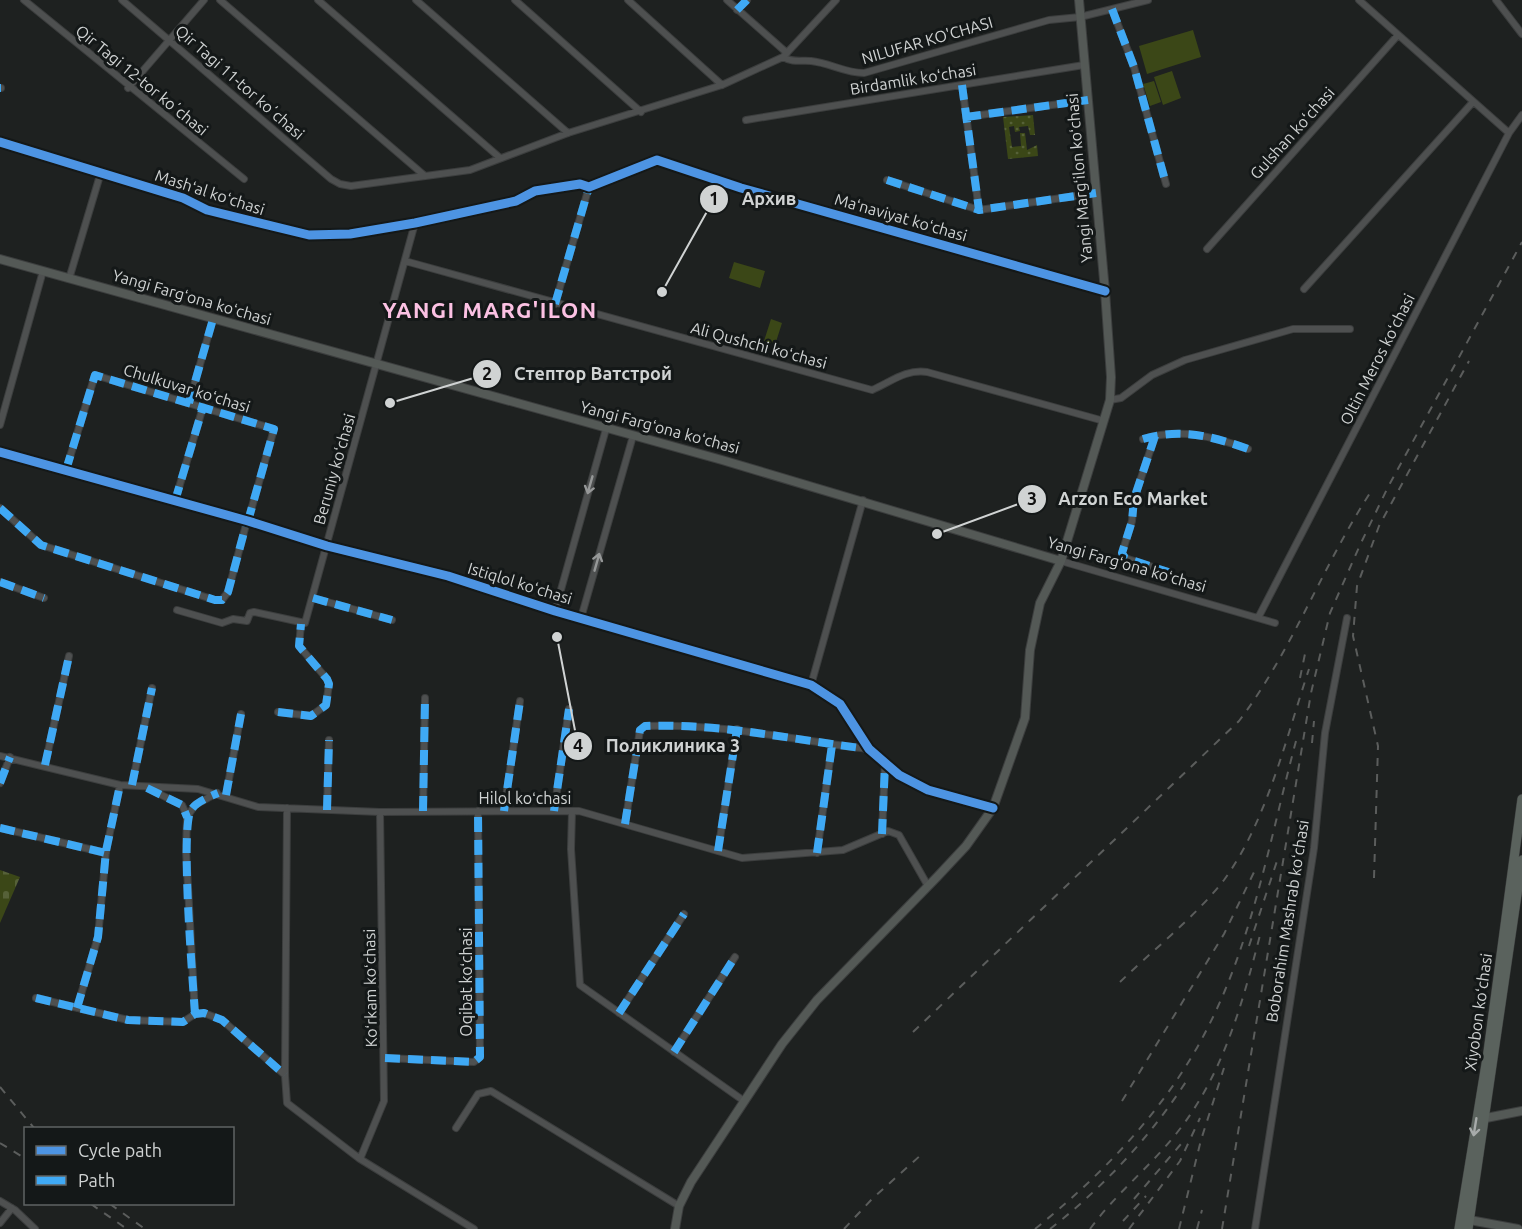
<svg xmlns="http://www.w3.org/2000/svg" width="1522" height="1229" font-family="Ubuntu,sans-serif">
	<style>
		.grass { fill: #3b4717 }
		.cemetery { fill: url(#cemetery-stones) }
		.garden { fill: url(#garden-dots) }
		.lines { fill: none; stroke-linecap: round; stroke-linejoin: round }
		.street-casing { stroke: #3c3e3e; stroke-width: 8 }
		.secondary-casing { stroke: #3c3e3e; stroke-width: 10 }
		.primary-casing { stroke: #3c3e3e; stroke-width: 10 }
		.street { stroke: #4e5050; stroke-width: 6 }
		.secondary { stroke: #545956; stroke-width: 8 }
		.primary { stroke: #5a625d; stroke-width: 9 }
		.rail { stroke: #5b5d5c; stroke-width: 2; stroke-dasharray: 8 8; stroke-linecap: butt }
		.quiet { stroke: #3fa9f5; stroke-width: 8; stroke-dasharray: 15 8; stroke-linecap: butt }
		.cycleway-casing { stroke: #141818; stroke-width: 13 }
		.cycleway { stroke: #4d94e3; stroke-width: 9 }
		.oneway { stroke: #969898 }
		.oneway2 { stroke: #a7abaa }
		.labels { text-anchor: middle; stroke-width: 6; stroke-linejoin: round; paint-order: stroke }
		.street-label { font-size: 16px; fill: #d0d3d3; stroke: #141818 }
		.district-label { font-size: 22px; font-weight: bold; letter-spacing: 1.5px; fill: #fbc1e3; stroke: #141818 }
		.leader { fill: none; stroke: #d0d3d3; stroke-width: 2 }
		.callout-dot { fill: #d0d3d3; stroke: #141818; stroke-width: 2 }
		.mark-label { font-size: 18px; text-anchor: middle; font-weight: bold; fill: #111 }
		.callout-label { font-size: 18px; text-anchor: middle; font-weight: bold; fill: #d0d3d3; stroke: #141818; stroke-width: 6; stroke-linejoin: round; paint-order: stroke }
	</style>
	<defs>
		<pattern id="cemetery-stones" width="16" height="16" patternUnits="userSpaceOnUse" patternTransform="scale(1.5)"><rect width="16" height="16" fill="#3b4717"/><path d="M2 7V4a2 2 0 0 1 4 0v3zM10 15v-3a2 2 0 0 1 4 0v3z" fill="#566138"/></pattern>
		<pattern id="garden-dots" width="8" height="8" patternUnits="userSpaceOnUse" patternTransform="scale(1.5)"><rect width="8" height="8" fill="#3b4717"/><path d="M2 2h.1M6 6h.1" fill="none" stroke="#566138" stroke-width="1.8" stroke-linecap="round"/></pattern>
	</defs>
	<rect width="100%" height="100%" fill="#1e2120"/>
	<!-- grass -->
	<path class="grass" d="M1193 30 1201 57 1147 74 1139 46Z
		M1172 71 1181 98 1163 105 1154 77Z
		M1154 81 1161 102 1150 106 1143 84Z
		M734 262 765 271 760 288 729 278Z
		M771 319 782 323 775 345 764 341Z"/>
	<!-- cemetery -->
	<path class="cemetery" d="M0 870 20 877 0 923Z"/>
	<!-- garden -->
	<path class="garden" d="M1033 115 1035 135H1030L1028 126 1019 127 1020 131 1015 132 1014 126 1009 127 1012 147 1021 146 1020 133H1025L1027 150 1037 145 1038 156 1008 159 1003 117Z"/>
	<g class="lines">
		<defs>
			<path id="street" d="M24 0 244 179
				M122 0 331 179 340 184 351 186 470 170 568 133 722 85 783 57 836 0
				M220 0 425 176
				M318 0 499 157
				M416 0 568 133
				M515 0 641 112
				M628 0 722 85
				M727 0 787 53
				M1359 0 1509 133
				M1496 0 1522 34
				M1112 9 1134 67 1166 184
				M737 10 747 0
				M783 57C793 63 801 60 811 61 830 63 845 73 864 73L1049 20 1080 17 1148 0
				M962 85 979 210 1096 193
				M0 88H1
				M128 88 204 0
				M966 117 1088 100
				M746 120 1084 65
				M0 142 183 198 207 210 309 235 350 234 415 223 516 201 535 191 580 184 589 187 657 160 741 188 1105 291
				M887 180 979 210
				M1207 249 1398 35
				M405 261 872 390C891 382 905 369 927 372L1104 421
				M69 279 101 172
				M1304 289 1473 102
				M555 304 589 187
				M1110 400 1121 398 1152 375 1185 360 1293 329H1350
				M189 403 213 319
				M0 425 43 271
				M1155 436 1134 499 1132 521 1122 553 1125 558 1171 573
				M1143 439C1180 428 1212 436 1248 449
				M0 452 248 521 327 546 448 576 555 611 811 685 840 704 869 749 899 775 928 790 993 808
				M66 470 95 375 274 429 248 521
				M175 501 203 407
				M0 508 41 545 215 600H222L228 592 247 521
				M1061 561 1275 623
				M0 582 44 598
				M313 598 392 620
				M177 610 222 623 233 619 247 621 250 613 254 612 305 623 415 223
				M555 611 606 429
				M581 618 633 436
				M1258 618 1509 133 1522 115
				M811 685 863 500
				M278 712 311 716 326 705 329 684 327 679 299 646 301 624
				M0 756 120 785 198 789 258 807 380 812 579 811 742 858 843 850 888 831 899 835 928 886
				M45 765 69 656
				M0 783 10 757
				M132 785 152 688
				M149 789 182 805 187 816
				M226 795 241 714
				M287 808 285 1075 287 1103 360 1159 474 1229
				M327 810 329 740
				M423 811 425 698
				M504 811 520 701
				M554 811 569 709
				M572 811 571 849 580 985 744 1101
				M625 824 640 730 645 726C721 723 793 740 869 749
				M0 828 106 853
				M882 834 885 764
				M718 851 737 729
				M817 853 832 745
				M36 998 128 1020 183 1022 195 1014 204 1013 222 1020 285 1075
				M77 1008 98 937 106 851 120 785
				M619 1013 684 914
				M195 1014 186 851 187 817 195 805 217 793
				M674 1052 735 957
				M385 1058 474 1062 480 1057 478 811
				M456 1128 478 1094 491 1091 679 1206
				M360 1159 384 1101 380 812
				M0 1201 15 1210 35 1229
				M0 1223 12 1208
				M1255 1229 1314 848 1325 733 1347 618"/>
			<path id="secondary" d="M0 259 722 460 1061 561
				M1486 1118 1522 1111
				M1464 1219 1518 1229
				M675 1229 679 1206 691 1182 782 1044 817 1000 937 877 966 846 993 808 1025 718 1030 650 1040 603 1061 561 1110 400 1111 377 1105 291 1079 0"/>
			<path id="primary" d="M1459 1229 1488 1052 1522 799
				M1468 1229 1522 860"/>
		</defs>
		<!-- street casing -->
		<use href="#street" class="street-casing"/>
		<!-- secondary casing -->
		<use href="#secondary" class="secondary-casing"/>
		<!-- primary casing -->
		<use href="#primary" class="primary-casing"/>
		<!-- street -->
		<use href="#street" class="street"/>
		<!-- secondary -->
		<use href="#secondary" class="secondary"/>
		<!-- primary -->
		<use href="#primary" class="primary"/>
		<!-- rail -->
		<path class="rail" d="M1300 678 1306 649
			M1312 743 1314 721
			M1374 878 1378 746 1353 636 1357 586 1379 526 1469 361
			M1249 946 1277 861
			M1120 982C1153 950 1196 916 1224 880 1267 821 1286 738 1309 669
			M913 1032 1239 721C1292 651 1322 567 1370 493
			M0 1087 34 1128
			M1122 1101 1224 934 1257 866
			M0 1143 26 1159
			M1134 1199 1181 1144
			M91 1204 127 1229
			M110 1204 145 1229
			M1123 1221 1146 1196
			M844 1229 872 1199 922 1154
			M1035 1229C1102 1175 1166 1109 1206 1031 1253 941 1270 838 1296 741
			M1050 1229C1105 1186 1152 1135 1189 1077
			M1090 1229C1114 1196 1145 1171 1171 1140 1221 1081 1241 1009 1260 935
			M1129 1229 1180 1161 1200 1118
			M1179 1229 1201 1140 1224 1068
			M1197 1229 1202 1210
			M1222 1229 1311 693 1330 613 1360 545 1388 487 1522 242"/>
		<!-- quiet -->
		<path class="quiet" d="M1112 9 1134 67 1166 184
			M737 10 747 0
			M962 85 979 210 1096 193
			M0 88H1
			M966 117 1088 100
			M887 180 979 210
			M555 304 589 187
			M189 403 213 319
			M1155 436 1134 499 1132 521 1122 553 1125 558 1171 573
			M1143 439C1180 428 1212 436 1248 449
			M66 470 95 375 274 429 248 521
			M175 501 203 407
			M0 508 41 545 215 600H222L228 592 247 521
			M0 582 44 598
			M313 598 392 620
			M278 712 311 716 326 705 329 684 327 679 299 646 301 624
			M45 765 69 656
			M0 783 10 757
			M132 785 152 688
			M147 788 182 805 187 817
			M226 795 241 714
			M327 810 329 740
			M423 811 425 698
			M504 811 520 701
			M554 811 569 709
			M625 824 640 730 645 726C721 723 793 740 869 749
			M0 828 106 853
			M882 834 885 764
			M718 851 737 729
			M817 853 832 745
			M36 998 128 1020 183 1022 195 1014 204 1013 222 1020 285 1075
			M77 1008 98 937 106 851 120 785
			M619 1013 684 914
			M195 1014C193 983 180 828 191 810 196 802 209 797 218 793
			M674 1052 735 957
			M385 1058 474 1062 480 1057 478 811"/>
		<defs>
			<path id="cycleway" d="M0 142 183 198 207 210 309 235 350 234 415 223 516 201 535 191 580 184 589 187 657 160 741 188 1105 291
				M0 452 248 521 327 546 448 576 555 611 811 685 840 704 869 749 899 775 928 790 993 808"/>
		</defs>
		<!-- cycleway casing -->
		<use href="#cycleway" class="cycleway-casing"/>
		<!-- cycleway -->
		<use href="#cycleway" class="cycleway"/>
	</g>
	<!-- one-way arrows -->
	<defs><path id="oneway-shaft" d="M-6 0H5M1.5-3L5.5 0L1.5 3" fill="none" stroke-width="1.6" stroke-linecap="round" stroke-linejoin="round" transform="scale(1.5)"/></defs>
	<g class="oneway">
		<use href="#oneway-shaft" transform="translate(590 485) rotate(106)"/>
		<use href="#oneway-shaft" transform="translate(597 562) rotate(-74)"/>
	</g>
	<use class="oneway2" href="#oneway-shaft" transform="translate(1475 1127) rotate(99)"/>
	<g class="labels">
		<!-- street labels -->
		<g class="street-label">
			<text transform="translate(927 40) rotate(-16)" y="6">NILUFAR KO'CHASI</text>
			<text transform="translate(913 79) rotate(-9)" y="6">Birdamlik koʻchasi</text>
			<text transform="translate(142 80) rotate(39)" y="6">Qir Tagi 12-tor koʼchasi</text>
			<text transform="translate(240 82) rotate(41)" y="6">Qir Tagi 11-tor koʼchasi</text>
			<text transform="translate(1292 133) rotate(-48)" y="6">Gulshan koʻchasi</text>
			<text transform="translate(1079 178) rotate(-95)" y="6">Yangi Margʻilon koʻchasi</text>
			<text transform="translate(210 192) rotate(18)" y="6">Mashʻal koʻchasi</text>
			<text transform="translate(901 217) rotate(16)" y="6">Maʻnaviyat koʻchasi</text>
			<text transform="translate(192 297) rotate(16)" y="6">Yangi Fargʻona koʻchasi</text>
			<text transform="translate(759 345) rotate(15)" y="6">Ali Qushchi koʻchasi</text>
			<text transform="translate(1377 359) rotate(-63)" y="6">Oltin Meros koʻchasi</text>
			<text transform="translate(187 388) rotate(17)" y="6">Chulkuvar koʻchasi</text>
			<text transform="translate(660 427) rotate(15)" y="6">Yangi Fargʻona koʻchasi</text>
			<text transform="translate(334 469) rotate(-74)" y="6">Beruniy koʻchasi</text>
			<text transform="translate(1127 564) rotate(16)" y="6">Yangi Fargʻona koʻchasi</text>
			<text transform="translate(520 583) rotate(17)" y="6">Istiqlol koʻchasi</text>
			<text x="525" y="804">Hilol koʻchasi</text>
			<text transform="translate(1287 921) rotate(-81)" y="6">Boborahim Mashrab koʻchasi</text>
			<text transform="translate(466 982) rotate(-90)" y="6">Oqibat koʻchasi</text>
			<text transform="translate(370 988) rotate(-91)" y="6">Koʻrkam koʻchasi</text>
			<text transform="translate(1478 1012) rotate(-82)" y="6">Xiyobon koʻchasi</text>
		</g>
		<!-- district labels -->
		<g class="district-label">
			<text x="490" y="318">YANGI MARG'ILON</text>
		</g>
	</g>
	<!-- callouts -->
	<path class="leader" d="M662 292L714 199M390 403L487 374M937 534L1032 499M557 637L578 746"/>
	<g class="callout-dot">
		<circle cx="662" cy="292" r="6"/>
		<circle cx="390" cy="403" r="6"/>
		<circle cx="937" cy="534" r="6"/>
		<circle cx="557" cy="637" r="6"/>
		<circle cx="714" cy="199" r="15"/>
		<circle cx="487" cy="374" r="15"/>
		<circle cx="1032" cy="499" r="15"/>
		<circle cx="578" cy="746" r="15"/>
	</g>
	<g class="mark-label">
		<text x="714" y="205">1</text>
		<text x="487" y="380">2</text>
		<text x="1032" y="505">3</text>
		<text x="578" y="752">4</text>
	</g>
	<g class="callout-label">
		<text x="769" y="205">Архив</text>
		<text x="593" y="380">Стептор Ватстрой</text>
		<text x="1133" y="505">Arzon Eco Market</text>
		<text x="673" y="752">Поликлиника 3</text>
	</g>
	<!-- legend -->
	<rect x="24" y="1127" width="210" height="78" fill="#141818" stroke="#5f6363" stroke-width="1.5"/>
	<rect x="36" y="1146" width="30" height="9" fill="#4d94e3" stroke="#5f6363" stroke-width="1.5"/>
	<text x="78" y="1157" font-size="18" fill="#d0d3d3">Cycle path</text>
	<rect x="36" y="1176" width="30" height="9" fill="#3fa9f5" stroke="#5f6363" stroke-width="1.5"/>
	<text x="78" y="1187" font-size="18" fill="#d0d3d3">Path</text>
</svg>
